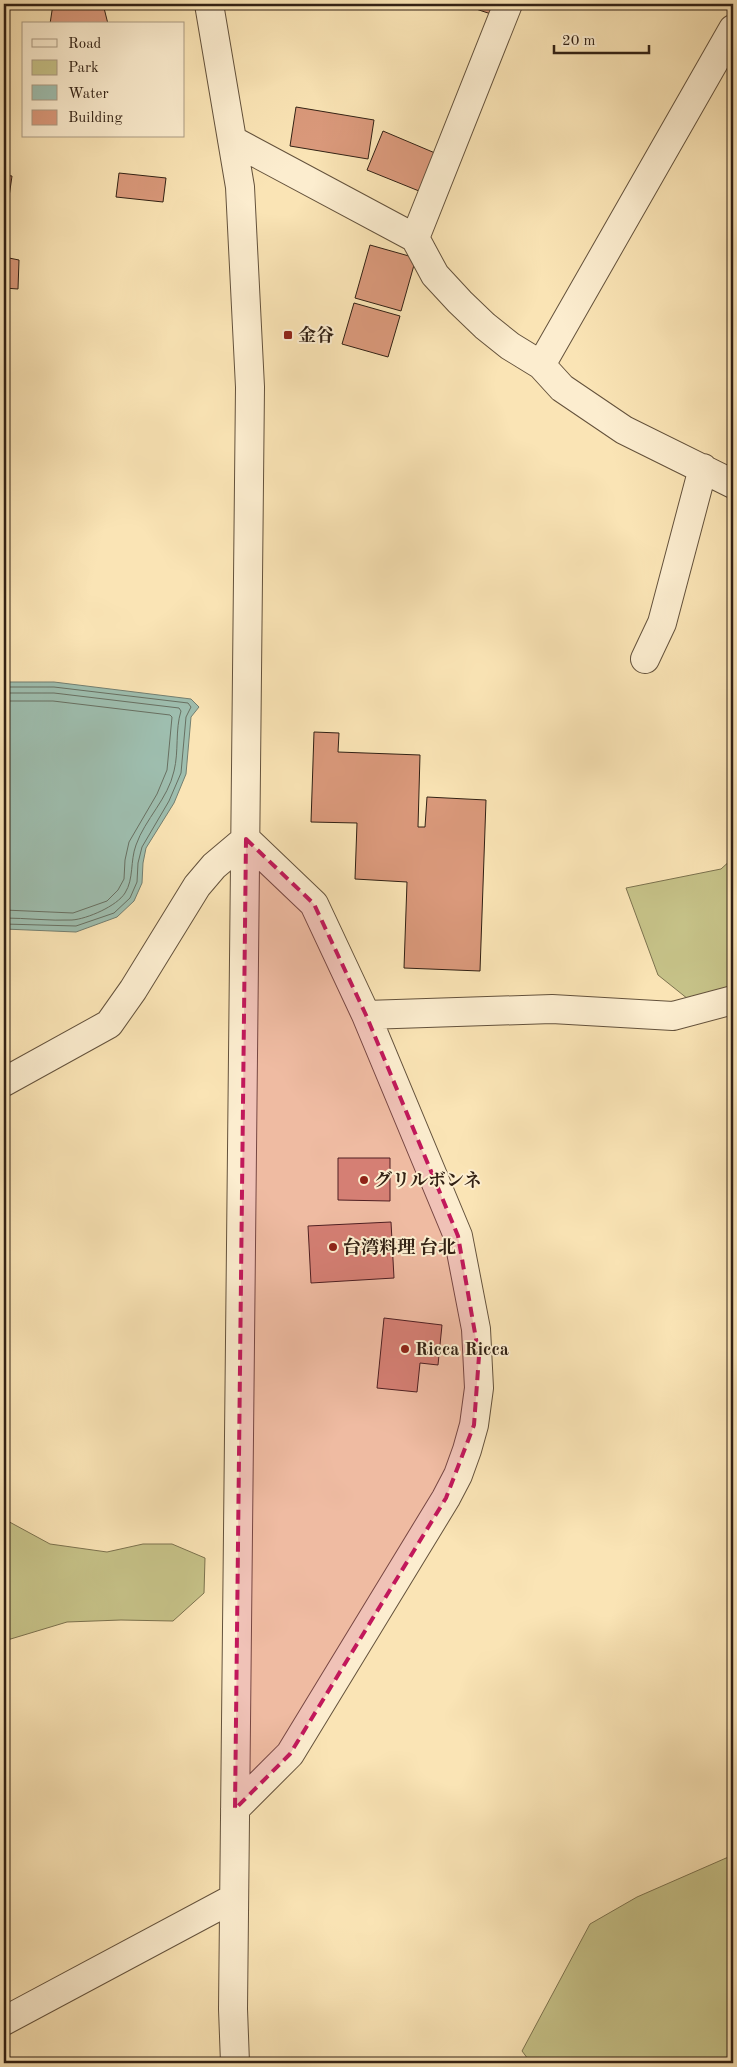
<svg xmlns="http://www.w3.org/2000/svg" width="737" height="2067" font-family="'Old Standard TT','Noto Serif JP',serif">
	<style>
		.green { fill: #c6c288; stroke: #7c724e }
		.water { fill: #9ebeaf; stroke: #737f71 }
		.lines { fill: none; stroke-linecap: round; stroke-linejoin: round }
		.shore { stroke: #687062; stroke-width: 1 }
		.building { fill: #da997b; stroke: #322114 }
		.minor-casing { stroke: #64523c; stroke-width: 30 }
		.minor { stroke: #fcedcf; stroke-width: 28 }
		.marked { fill: #c2185b; fill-opacity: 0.2; stroke: #c2185b; stroke-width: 4; stroke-dasharray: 10 6; stroke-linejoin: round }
		.poi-dot { fill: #8f2418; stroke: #fcedcf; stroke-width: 2 }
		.labels { text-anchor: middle; stroke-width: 4; stroke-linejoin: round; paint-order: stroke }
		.poi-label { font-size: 18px; font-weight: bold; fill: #322114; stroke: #fcedcf; text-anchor: start }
	</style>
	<rect width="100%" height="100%" fill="#fae4b5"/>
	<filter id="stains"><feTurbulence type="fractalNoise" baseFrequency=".004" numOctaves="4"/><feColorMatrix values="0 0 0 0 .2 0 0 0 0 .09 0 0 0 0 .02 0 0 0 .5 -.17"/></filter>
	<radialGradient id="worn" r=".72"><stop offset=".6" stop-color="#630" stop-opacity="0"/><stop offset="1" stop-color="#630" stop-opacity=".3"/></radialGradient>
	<!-- green -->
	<path class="green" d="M733 858V990L688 999 658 975 626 888 721 869Z
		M4 1519 50 1544 107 1552 143 1544H172L205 1558 204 1593 173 1621 121 1620 67 1622 4 1641Z
		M733 1855V2063H531L522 2051 590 1924 637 1897Z"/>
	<!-- water -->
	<path class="water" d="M4 682H54L191 699 199 707 191 717 186 774 174 803 146 848 143 863 142 883 134 901 117 917 76 932 4 929Z"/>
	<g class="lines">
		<!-- shore -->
		<path class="shore" d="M4 687H54L188 703 191 707 186 717 181 773 169 801 142 847 138 863 137 882 130 898 114 913 76 926 4 924
			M4 693H54L179 708 181 711C175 730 179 751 174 771 168 799 145 819 136 845 130 861 134 879 125 893 117 906 87 919 72 920 50 921 26 918 4 918
			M4 701H53L170 715 172 717 167 770 157 794 129 842 125 860 124 879 118 890 107 901 73 913 4 910"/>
	</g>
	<!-- building -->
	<path class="building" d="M53 4H103L108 24H50Z
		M461 4H494L491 14Z
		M296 107 374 120 368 159 290 146Z
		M383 131 435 153 419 191 367 170Z
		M4 148H7L4 173Z
		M119 173 166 178 163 202 116 197Z
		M4 175 12 176 7 211H4Z
		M370 245 416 258 401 311 355 298Z
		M4 257 19 260 18 289 4 288Z
		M354 303 400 316 388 357 342 344Z
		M314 732 339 733 338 752 420 755 418 827H425L427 797 486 800 480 971 404 968 407 882 355 879 357 823 311 822Z
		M338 1158H390V1201L338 1200Z
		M391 1222 394 1278 311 1283 308 1226Z
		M384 1318 442 1325 438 1365 420 1363 417 1392 377 1388Z"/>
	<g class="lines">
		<defs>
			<path id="minor" d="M209 4 240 187 250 387 233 2009 235 2063
				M232 140 415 238 435 275 460 302 485 326 510 346 541 365 562 388 624 430 733 484
				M415 238 508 4
				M541 365 733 29
				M645 659 662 623 703 468
				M366 1015 552 1009 673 1016 733 1000
				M4 1082 109 1024 133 990 197 886 214 866 246 839 314 904 366 1015 458 1236 476 1329 479 1388 474 1425 467 1450 458 1475 446 1498 290 1754 235 1809
				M4 2021 234 1898"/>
		</defs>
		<!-- minor casing -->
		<use href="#minor" class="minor-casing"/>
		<!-- minor -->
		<use href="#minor" class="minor"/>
	</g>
	<!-- marked area -->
	<path class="marked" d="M246 839 314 904 366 1015 458 1236 479 1356 474 1425 446 1498 290 1754 235 1809Z"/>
	<!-- markers -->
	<g class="poi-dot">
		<rect x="283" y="330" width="10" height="10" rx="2.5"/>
		<circle cx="364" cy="1180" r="5"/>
		<circle cx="333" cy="1247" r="5"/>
		<circle cx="405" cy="1349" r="5"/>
	</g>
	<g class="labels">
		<!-- poi labels -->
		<g class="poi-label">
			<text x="298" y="341">金谷</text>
			<text x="374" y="1186">グリルボンネ</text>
			<text x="343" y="1253">台湾料理 台北</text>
			<text x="415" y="1355">Ricca Ricca</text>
		</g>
	</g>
	<!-- margin -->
	<rect width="737" height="2067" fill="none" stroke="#fae4b5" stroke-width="20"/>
	<rect x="5" y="5" width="727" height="2057" fill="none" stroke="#322114" stroke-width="2.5"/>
	<rect x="10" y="10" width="717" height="2047" fill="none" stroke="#322114"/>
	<!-- legend -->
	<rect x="22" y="22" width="162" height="115" fill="#fcedcf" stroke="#ab9b84"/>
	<rect x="32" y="39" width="25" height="8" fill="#fcedcf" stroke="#ab9b84"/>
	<text x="68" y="48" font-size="15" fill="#322114">Road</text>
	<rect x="32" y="60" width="25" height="15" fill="#c6c288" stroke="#ab9b84"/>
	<text x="68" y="72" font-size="15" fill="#322114">Park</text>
	<rect x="32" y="85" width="25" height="15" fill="#9ebeaf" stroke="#ab9b84"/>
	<text x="68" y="98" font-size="15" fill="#322114">Water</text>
	<rect x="32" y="110" width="25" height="15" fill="#da997b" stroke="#ab9b84"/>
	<text x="68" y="122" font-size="15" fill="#322114">Building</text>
	<!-- scale -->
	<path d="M554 45v8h95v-8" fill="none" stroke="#322114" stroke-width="2.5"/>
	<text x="562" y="45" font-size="15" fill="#322114" stroke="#fcedcf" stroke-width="4" paint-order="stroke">20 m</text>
	<rect width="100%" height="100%" filter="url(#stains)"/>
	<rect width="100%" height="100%" fill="url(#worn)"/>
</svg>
